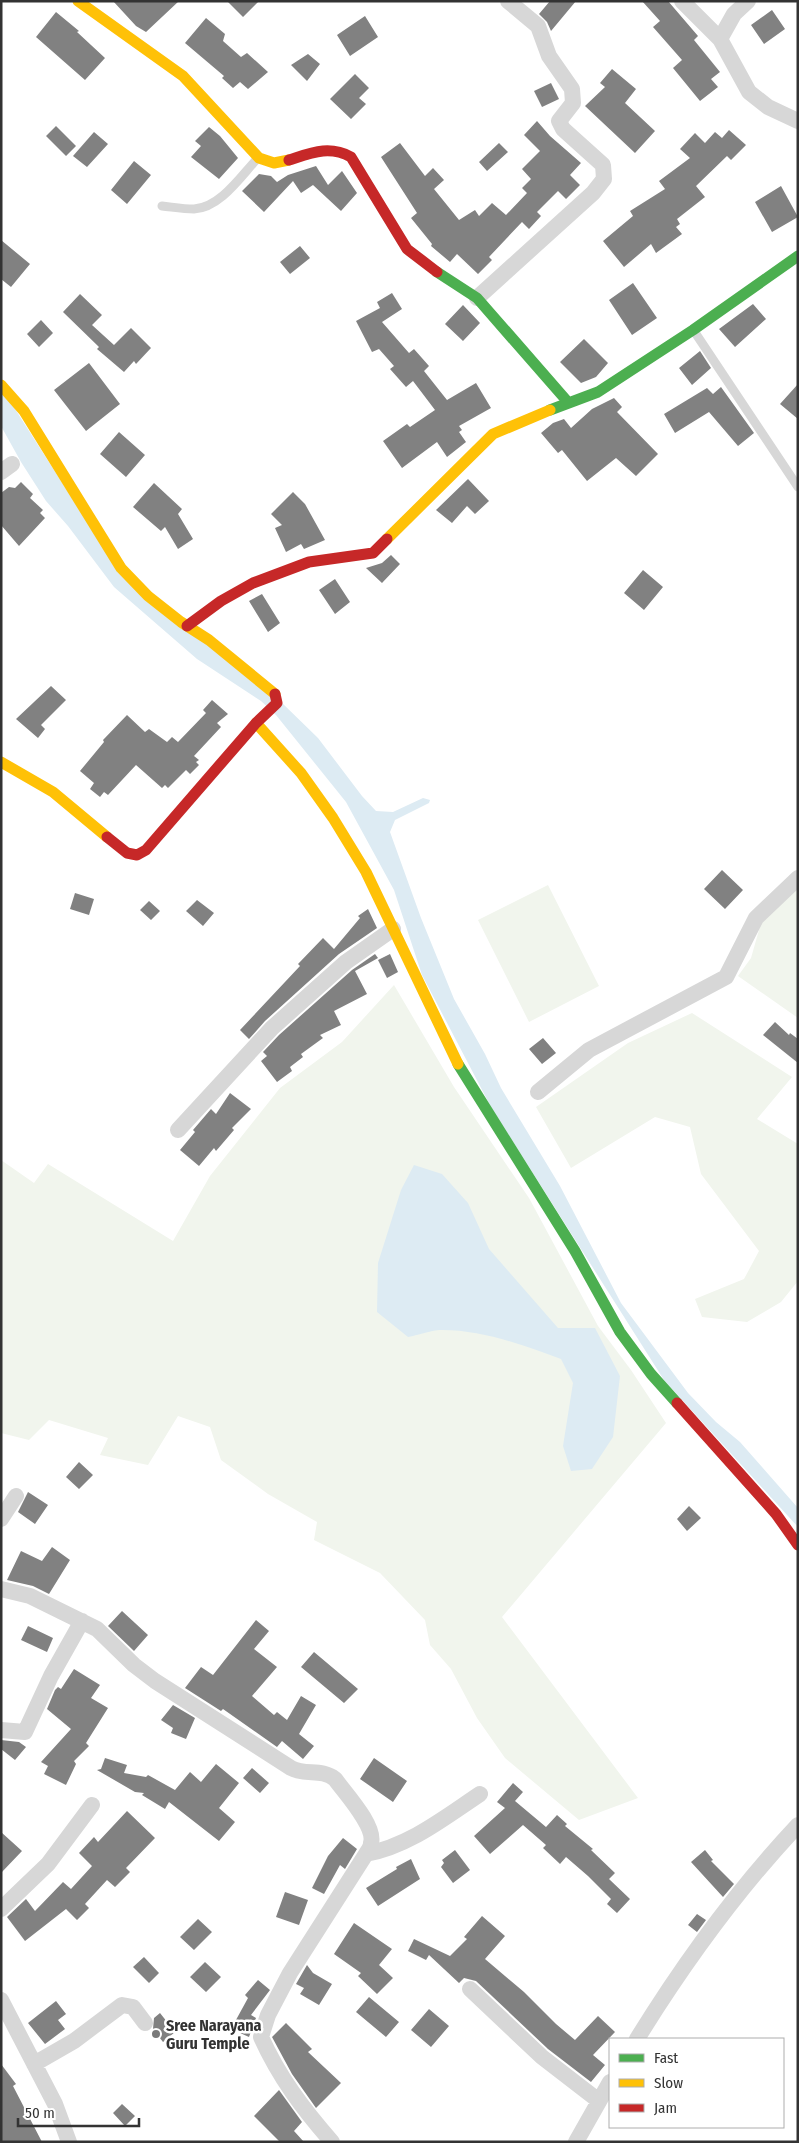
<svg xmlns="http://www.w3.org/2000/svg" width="799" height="2143" font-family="'Fira Sans Condensed',sans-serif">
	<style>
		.green { fill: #f1f5ed }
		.water { fill: #ddebf3 }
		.building { fill: #818181 }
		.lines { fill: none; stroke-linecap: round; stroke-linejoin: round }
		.lane { stroke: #d7d7d7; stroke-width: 9 }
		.street { stroke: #d7d7d7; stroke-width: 16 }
		.fast { stroke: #4caf50; stroke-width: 11 }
		.slow { stroke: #ffc107; stroke-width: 11 }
		.jam { stroke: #c62828; stroke-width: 11 }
		.poi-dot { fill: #7a7a7a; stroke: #fff; stroke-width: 2 }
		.labels { text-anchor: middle; stroke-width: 5; stroke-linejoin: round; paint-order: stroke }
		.poi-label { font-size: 16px; font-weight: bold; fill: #333; stroke: #fff; text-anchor: start }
	</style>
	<rect width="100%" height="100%" fill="#fff"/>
	<!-- green -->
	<path class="green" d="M548 885 599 986 529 1022 478 920Z
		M798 886V1018L738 976 751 958 761 923Z
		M394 985 454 1087 529 1198 598 1326 631 1370 666 1423 502 1617 638 1798 579 1820 505 1758 477 1718 451 1669 430 1645 425 1620 380 1573 314 1540 317 1522 268 1494 221 1460 210 1427 178 1416 148 1465 100 1455 108 1438 49 1420 29 1440 1 1433V1160L34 1183 48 1164 173 1241 210 1176 280 1088 342 1042Z
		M692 1013 792 1077 757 1119 798 1144V1281L781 1302 747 1322 702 1317 695 1299 744 1279 759 1251 701 1174 690 1127 655 1117 571 1168 536 1107 628 1043Z"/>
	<!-- water -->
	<path class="water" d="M1 387 112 561 280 701 318 738 362 796 376 811 393 812 423 798 430 800 429 803 395 820 390 832 421 918 454 999 485 1054 501 1088 560 1186 621 1303 688 1393 716 1422 740 1442 798 1508V1527L664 1380 491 1107 422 975 394 890 346 802 276 715 261 701 197 659 114 587 68 526 46 501 21 462 1 426Z
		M414 1165 442 1174 468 1203 489 1249 558 1328H595L620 1376 613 1437 592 1469 571 1471 563 1446 573 1383 561 1359C523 1345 480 1329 439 1330 429 1331 418 1335 408 1337L377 1312 378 1263 401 1190Z"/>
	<!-- building -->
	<path class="building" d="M113 1H179L146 32 136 26Z
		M227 1H259L243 17Z
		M550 1H576L551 31 547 22 539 14Z
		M642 1H668L698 36 694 40 720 72 711 79 718 87 700 101 673 68 682 60 653 27 660 21Z
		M772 10 785 29 764 44 751 25Z
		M56 12 79 31 77 32 105 58 85 80 36 37Z
		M365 16 378 37 350 56 337 35Z
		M206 18 225 34 223 41 241 57 247 53 268 72 248 89 240 82 233 88 222 78 224 76 185 43Z
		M308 54 320 64 307 81 291 65Z
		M612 69 636 89 625 103 655 131 635 153 585 106 605 87 600 83Z
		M355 74 369 88 359 98 366 104 351 119 330 99Z
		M551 83 559 99 542 107 534 91Z
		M537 121 550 136 581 163 570 175 580 185 566 199 558 191 537 212 541 216 529 229 522 222 489 257 492 260 478 274 457 254 450 262 431 246 432 244 411 218 417 213 381 157 400 143 425 176 433 168 444 180 434 189 459 220 475 210 479 216 492 203 506 215 527 193 522 188 531 179 522 169 540 151 524 135Z
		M56 126 76 146 66 156 46 136Z
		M209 127 220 136 238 158 219 179 191 157 201 146 195 141Z
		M729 130 746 145 731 160 727 156 696 186 705 197 677 219 680 224 676 227 682 234 656 253 651 244 624 267 603 241 633 216 630 211 665 189 659 181 690 158 680 149 695 133 705 143 715 132 722 138Z
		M94 132 108 144 87 167 73 156Z
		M499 143 508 152 487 171 479 162Z
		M134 161 151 175 127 204 111 190Z
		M316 166 328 185 342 171 357 193 341 211 313 185 301 193 293 181 264 212 242 191 259 174 271 176 277 182 288 175Z
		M781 186 798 217 772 232 755 202Z
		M1 240 30 264 11 287 1 279Z
		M300 246 310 258 290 274 280 262Z
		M633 283 657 318 632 335 609 300Z
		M392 293 402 309 382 322 409 353 414 349 429 366 424 371 447 400 476 383 491 408 459 426 462 430 459 432 466 442 447 457 437 442 402 468 383 441 407 424 410 427 435 410 413 381 406 387 390 369 394 366 379 349 372 352 356 321 380 308 377 302Z
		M80 294 102 315 92 325 114 345 131 328 151 348 136 364 134 361 124 372 97 349 99 347 63 312Z
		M753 304 766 319 735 347 719 329Z
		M463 305 480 323 463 341 445 324Z
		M41 320 53 333 39 347 27 334Z
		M584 339 608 363 596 377 581 383 560 362Z
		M700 351 711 368 692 385 679 368Z
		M89 363 120 404 86 431 54 390Z
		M798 384V419L780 404Z
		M721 387 754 433 738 446 709 412 675 433 664 414 707 388 713 394Z
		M614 398 622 407 617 412 658 454 636 476 616 458 587 481 562 450 558 453 541 433 553 423 564 419 571 428 592 409Z
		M119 432 145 455 126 477 100 454Z
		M468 479 489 501 475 514 467 506 452 523 436 510Z
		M21 482 33 494 30 498 43 510 40 513 45 518 19 546 1 525V493L9 487 15 488Z
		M154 483 182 509 178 514 193 539 178 549 165 527 161 531 133 507Z
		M293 492 305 504 325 540 304 549 301 544 286 552 275 528 282 525 271 514Z
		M391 555 400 564 382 583 366 568 382 563Z
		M643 570 663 587 644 610 624 593Z
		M335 579 350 602 335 614 319 590Z
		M262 594 280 623 268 632 249 601Z
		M51 686 66 700 41 725 45 729 38 738 16 719Z
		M212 700 228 714 217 723 221 727 194 756 199 760 196 762 199 765 190 774 186 770 168 788 165 785 162 788 136 765 108 795 104 792 100 797 90 789 94 783 80 771 104 742 103 740 127 715 145 732 149 729 167 742 172 737 178 742 206 713 203 710Z
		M722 870 743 890 725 909 704 889Z
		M75 893 94 899 89 915 70 909Z
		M197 900 214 913 203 926 186 911Z
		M149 901 160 911 151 920 140 910Z
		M368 909 377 928 339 954 265 1021 249 1039 240 1030 300 966 298 964 323 938 334 949 360 918 358 916Z
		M375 954 378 958 355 971 367 994 334 1011 341 1025 320 1035 323 1038 301 1054 303 1057 290 1067 292 1071 277 1082 261 1061 267 1056 263 1052 279 1035 352 970Z
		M390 954 398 972 387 978 378 960Z
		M775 1022 789 1035 790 1033 798 1039V1063L763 1035Z
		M543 1038 556 1053 542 1064 529 1049Z
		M230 1093 251 1109 232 1128 234 1130 216 1151 214 1148 199 1166 180 1150 195 1132 193 1130 211 1109 216 1114Z
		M79 1462 93 1475 79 1489 66 1477Z
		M28 1492 48 1505 35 1524 18 1512Z
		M689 1506 701 1518 687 1531 677 1519Z
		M52 1547 70 1560 49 1594 33 1586 7 1580 21 1551 42 1561Z
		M122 1611 148 1635 134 1651 108 1626Z
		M256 1620 269 1631 254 1649 277 1667 252 1696 274 1715 277 1712 287 1720 301 1696 316 1705 299 1734 314 1746 303 1759 282 1741 277 1747 223 1709 221 1711 185 1688 201 1667 213 1675Z
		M28 1626 53 1638 47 1652 21 1640Z
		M314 1652 358 1689 344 1703 301 1667Z
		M74 1669 100 1685 91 1698 108 1708 86 1743 89 1746 74 1761 76 1764 66 1785 44 1774 48 1766 41 1762 71 1729 47 1709 55 1690 58 1687 61 1689Z
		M173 1705 195 1718 186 1739 171 1733 173 1728 161 1720Z
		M1 1740 19 1742 26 1747 15 1760 1 1749Z
		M105 1758 127 1765 124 1773 146 1777 148 1775 175 1790 190 1772 201 1782 216 1764 239 1783 219 1808 235 1822 219 1841 169 1802 165 1809 142 1795 144 1793 135 1792 97 1770 101 1769Z
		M374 1758 407 1781 393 1802 360 1779Z
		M252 1768 269 1783 260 1793 243 1778Z
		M513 1783 523 1792 515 1801 546 1827 557 1815 567 1824 565 1826 593 1849 591 1850 615 1873 609 1879 630 1899 617 1913 607 1904 611 1899 588 1876 566 1857 560 1864 543 1848 546 1845 523 1825 490 1854 474 1836 505 1808 497 1802Z
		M127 1811 155 1838 126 1868 130 1872 115 1887 107 1880 85 1904 89 1908 77 1920 66 1909 25 1941 7 1917 26 1899 35 1911 63 1882 71 1889 92 1866 79 1853 94 1837 98 1842Z
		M1 1832 22 1851 1 1873Z
		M343 1838 357 1849 345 1869 340 1865 324 1894 312 1888 328 1856Z
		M455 1850 470 1870 453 1883 441 1867 444 1863 442 1860Z
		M705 1850 713 1860 711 1861 734 1884 723 1897 691 1862Z
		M411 1859 420 1879 378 1906 366 1888 397 1869 396 1867Z
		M285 1892 308 1900 299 1925 276 1917Z
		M697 1914 706 1920 697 1932 688 1925Z
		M482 1916 505 1936 485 1959 524 1992 556 2024 575 2040 598 2016 615 2032 593 2055 605 2065 591 2082 548 2049 476 1981 464 1978 459 1983 429 1955 426 1960 408 1951 414 1939 450 1956 467 1939 464 1937Z
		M198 1919 212 1932 194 1950 180 1937Z
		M354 1923 392 1949 379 1965 393 1978 377 1994 358 1976 361 1973 334 1954Z
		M144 1957 159 1973 149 1983 133 1967Z
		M205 1962 221 1977 206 1992 190 1977Z
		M307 1965 313 1973 332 1984 319 2005 300 1994 304 1988 296 1984Z
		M258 1980 270 1990 251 2015 256 2018 249 2037 231 2029 248 1998 245 1995Z
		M369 1997 399 2022 386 2037 356 2012Z
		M56 2001 66 2014 58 2020 65 2029 45 2044 28 2023Z
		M429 2009 449 2026 431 2047 411 2030Z
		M160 2013 175 2032 163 2042 153 2029 154 2018Z
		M286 2023 312 2049 308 2052 341 2083 316 2108 292 2074 272 2037Z
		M1 2064 16 2084 13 2086 42 2142H1Z
		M279 2090 302 2122 294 2131 304 2142H280L254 2116Z
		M122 2104 135 2116 125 2126 113 2113Z"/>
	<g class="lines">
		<!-- lane -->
		<path class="lane" d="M162 206C172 207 183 209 194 209 220 208 241 176 257 159
			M694 331 798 487"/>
		<!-- street -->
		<path class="street" d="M682 1 720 39 749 92 768 107 798 121
			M720 39 734 14 748 1
			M477 298 593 193 604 179 603 165 563 129 559 121 573 103 572 89 549 56 538 26 508 1
			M1 472 12 464
			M538 1092 589 1050 726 977 756 918 798 878
			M178 1130 272 1028 346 962 393 929
			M1 1519 16 1496
			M1 1589 30 1596 97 1629 134 1665 155 1681 291 1768C306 1776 321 1768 335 1779 345 1793 376 1826 371 1843 371 1847 368 1851 366 1854
			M1 1730 25 1732 51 1676 82 1621
			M1 1909 48 1864 92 1805
			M470 1989 542 2057 599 2101
			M1 2000 55 2104 69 2142
			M637 2039C684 1963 737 1890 798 1825
			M34 2064 74 2041 122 2005 133 2007 145 2023
			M332 2142C303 2109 279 2077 261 2037L268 2015 290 1973 366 1854C409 1846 444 1818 480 1794
			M576 2142 610 2082"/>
		<!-- fast -->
		<path class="fast" d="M437 272 477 298 567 401
			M550 410 598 392 693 330 798 256
			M458 1064 575 1251 620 1332 651 1374 677 1403"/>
		<!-- slow -->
		<path class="slow" d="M78 1 183 76 259 158 274 163 289 160
			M1 385 24 411 121 568 148 596 181 622 209 640 275 694
			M387 539 493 434 550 410
			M256 723 301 773 333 818 366 872 458 1064
			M1 762 53 792 107 837"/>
		<!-- jam -->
		<path class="jam" d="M289 160C311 153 329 145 351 157L407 249 437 272
			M187 626 221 601 253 583 309 562 373 553 387 539
			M107 837 127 853 137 855 146 850 256 723 277 703 275 694
			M677 1403 776 1514 798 1545"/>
	</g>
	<!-- markers -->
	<circle class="poi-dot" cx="156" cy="2034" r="5"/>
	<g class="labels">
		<!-- poi labels -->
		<g class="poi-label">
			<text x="166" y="2031">Sree Narayana<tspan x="166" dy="18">Guru Temple</tspan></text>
		</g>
	</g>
	<!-- border -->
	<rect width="799" height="2143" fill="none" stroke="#333333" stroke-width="5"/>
	<!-- legend -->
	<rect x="609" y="2038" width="175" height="90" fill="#ffffff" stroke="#adadad"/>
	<rect x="619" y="2054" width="25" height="8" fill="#4caf50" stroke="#adadad"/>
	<text x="654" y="2063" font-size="15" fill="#333333">Fast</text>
	<rect x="619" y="2079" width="25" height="8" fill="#ffc107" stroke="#adadad"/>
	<text x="654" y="2088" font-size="15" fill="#333333">Slow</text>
	<rect x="619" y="2104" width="25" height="8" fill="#c62828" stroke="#adadad"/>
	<text x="654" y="2113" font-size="15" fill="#333333">Jam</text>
	<!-- scale -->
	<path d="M18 2118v8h121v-8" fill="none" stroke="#333333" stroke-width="2.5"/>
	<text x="25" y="2118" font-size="15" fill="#333333" stroke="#ffffff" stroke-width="4" paint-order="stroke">50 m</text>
</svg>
